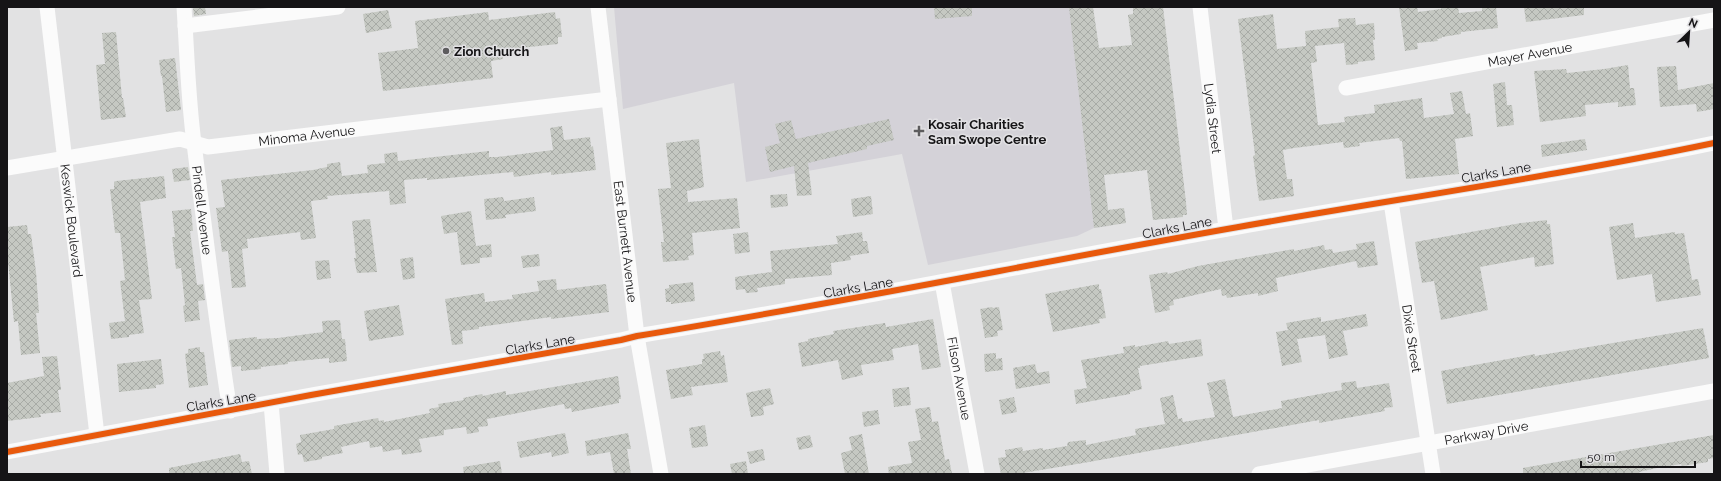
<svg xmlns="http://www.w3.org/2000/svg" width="1721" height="481" font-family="Raleway,sans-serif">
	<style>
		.built { fill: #d4d2d8 }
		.building { fill: url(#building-cross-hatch) }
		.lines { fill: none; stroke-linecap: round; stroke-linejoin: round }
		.minor { stroke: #fbfbfb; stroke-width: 15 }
		.cycleway-casing { stroke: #e2e1e4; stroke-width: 8 }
		.cycleway { stroke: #e8590c; stroke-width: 6 }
		.poi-dot { fill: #5d5c5e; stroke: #e2e1e4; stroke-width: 1.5 }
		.labels { text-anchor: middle; stroke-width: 3; stroke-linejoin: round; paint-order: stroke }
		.poi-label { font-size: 13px; font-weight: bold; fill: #151416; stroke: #e2e1e4; text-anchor: start }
		.street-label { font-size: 13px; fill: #151416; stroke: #e2e1e4 }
	</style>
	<defs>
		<pattern id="building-cross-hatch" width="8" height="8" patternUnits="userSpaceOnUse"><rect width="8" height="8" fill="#c5c8c2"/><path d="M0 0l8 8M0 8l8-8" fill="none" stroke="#a8aba6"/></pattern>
	</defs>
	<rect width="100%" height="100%" fill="#e2e2e3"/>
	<!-- built -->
	<path class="built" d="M614 7H1085L1108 211H1107L1109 226 1094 228 1077 236 928 265 902 154 746 182 734 83 623 109Z"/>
	<!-- building -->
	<path class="building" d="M205 7 206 14 194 16 193 8Z
		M934 7H972V16L935 19Z
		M1069 7H1093L1099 48 1132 45 1128 15 1133 14V7H1163L1186 202 1187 215H1183V217L1153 220 1147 170 1104 175 1108 210 1124 208 1126 223 1094 228Z
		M1399 7H1417L1418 12 1441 9V7H1458L1459 13 1482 11V7H1496L1498 28 1461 32V34L1442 37V38L1437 39 1438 41 1417 43 1418 49 1405 51Z
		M1524 7H1584V15L1526 22Z
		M388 10 392 28 366 33 363 14Z
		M488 12 489 20 555 12 556 19 560 18 562 37H558V44L502 50 503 59 491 61 493 78 383 91 378 53 418 48 415 21Z
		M1273 14 1277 49 1306 46 1305 31 1339 27 1338 19 1355 18 1356 25 1374 23 1375 40H1373L1375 60 1358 62V64L1346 65 1344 43 1315 46 1317 62 1311 63 1318 125 1345 122 1344 117 1375 113 1374 105 1422 98 1424 118 1454 114 1450 93 1462 91 1466 114 1470 113 1473 136 1455 139 1459 174 1406 179 1402 141H1400L1399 138 1359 143 1360 146 1344 148 1343 142 1294 148 1283 150 1287 179H1292L1294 196 1259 201 1253 156 1255 155 1238 19Z
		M116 32 122 98H123L126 117 101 120 96 65 105 64 102 33Z
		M175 58 181 110 166 112 162 76H161L159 60Z
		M1628 65 1630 88H1634L1636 105 1618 107V102L1585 105 1586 116 1540 122 1534 71 1566 69 1567 73 1604 69Z
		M1676 66 1678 90 1714 83V109L1697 112 1696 104 1660 107 1657 67Z
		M1505 82 1507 105H1512L1514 125 1497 127 1493 84Z
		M889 119 894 140 867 146V149L808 163 812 195 797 196 794 166 770 172 765 147 780 143 775 124 791 120 796 139Z
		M562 126 564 140 590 137 591 147 593 146 596 170 551 175V172L514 177 513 172 427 180V178L404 180 406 203 390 205 389 191 327 196 328 199 311 201 316 238 301 240 300 232 247 239 248 248 242 249 246 287 232 288 228 251 222 252 216 208 225 207 221 180 313 170 327 167V164L340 162 342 176 368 173 367 165 385 163 384 154 397 152 398 161 489 151V157H497L553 150 550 128Z
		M699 139 704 187 687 191 688 202 737 198 740 228 692 233 694 255 688 256 689 260 663 262 661 242H664L658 189 671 188 666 143Z
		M1585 139 1587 150 1542 157 1541 145Z
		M188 167 190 180 174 182 172 169Z
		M164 176 166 198 140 202 152 299 139 300 144 333 129 335V337L111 339 109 323 125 321 120 281 125 280 120 233H115L110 189H114V182L116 181Z
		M787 194 788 206 771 208 770 195Z
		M871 196 873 214 853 217 851 199Z
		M503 197 504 201 534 197 536 211 505 215 506 218 486 220 484 199Z
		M191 209 193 231H190L197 285 203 284 205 300 198 301 200 320 185 322 183 306 185 305 181 268 176 269 172 237H175L172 211Z
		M471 211 476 246 491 244 492 257 480 258V263L461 265 457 232 444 234 441 216Z
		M368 219H370L377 272 357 273 354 258H356L352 221Z
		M1547 220V224H1550L1554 264 1535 267 1534 257 1480 267 1488 310 1441 320 1434 281 1422 283 1415 242 1521 223Z
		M1633 223 1635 238 1675 232V234L1684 233 1692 280 1698 279 1701 295 1656 302 1652 274 1617 280 1609 227Z
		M27 225 28 234H31L36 272 39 313H36L40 353 21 355 18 321 14 322 7 251V227Z
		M748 232 750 252 735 254 733 234Z
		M862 232 863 241H867L869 253 850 256 851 260 831 263 832 275 785 279V284L757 288 758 292 746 293 745 289 736 290 735 277 772 272 770 251 838 244 836 236Z
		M1374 241 1378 265 1358 268 1356 261 1276 278 1278 291 1258 296V293L1227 298 1226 295 1222 296 1221 289 1173 300 1174 305 1169 306 1170 310 1155 313 1149 275 1167 272 1168 274 1198 266 1294 249V251L1324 245 1325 250 1332 249 1333 253 1357 249 1356 244Z
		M539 254 540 266 523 268 521 256Z
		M413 257 415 278 403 280 400 259Z
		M329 260 331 278 317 280 315 261Z
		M556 279 557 290 606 284 609 312 551 319V317L479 327V329L462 331 463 344 452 345 445 299 484 293 485 302 513 299 512 295 539 291 537 281Z
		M693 282 695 301 671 304V302H666L665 289 669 288V285Z
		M1099 284V289H1101L1106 318 1099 319 1100 323 1053 332 1045 294Z
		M399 305 404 335 369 341 364 311Z
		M992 307 993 308 999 307 1003 330 997 331 998 336 985 338 980 309Z
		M1366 314 1368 326 1343 331 1348 355 1329 359 1325 335 1297 339 1302 362 1282 366 1276 332 1288 330 1286 323 1321 317V322Z
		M933 319 941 367 922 370 918 344 892 349 894 360 861 365 863 375 842 380 838 360 802 367 798 343 808 341V339L834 334 833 331 885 323 886 327Z
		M340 320 342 339H345L347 361 329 363V358L288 362V364L261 367V369L241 371V366L232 367 229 340 257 337V339L278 338 323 332 322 321Z
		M1703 328 1709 358 1447 404 1441 371 1535 354V356Z
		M1201 339 1203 356 1140 366V368H1138L1142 389 1130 392V394L1076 404 1074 390 1087 388 1081 360 1124 353 1123 347 1135 345V347L1168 341 1169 344Z
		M200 347V352H204L208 385 189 388 185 354 188 353V349Z
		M720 351 721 356 724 355 728 382 691 387 693 395 671 399 666 370 702 364V359H704L703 354Z
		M996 353V359L1002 358 1003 370 985 372 984 354Z
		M57 356 61 390H58L61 412 40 414 41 417 7 421V383L44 376 42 357Z
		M161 359 164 384 156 385V388L119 392 117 364Z
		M1035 364 1037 373 1049 371 1050 383 1016 389 1013 368Z
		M618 376 621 399H619V403L572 412 571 408 565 409 564 404 487 419 488 426 478 427 479 432 467 434 466 427 444 430V435L419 439 422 452 402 455 401 449 383 452 382 446 370 448 369 441 341 447 343 453 322 457V459L317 460 304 462 302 454 298 455 296 444 301 442 300 435 334 429V426L378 418 379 421 384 420V422L430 413 429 409 439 407 438 404 464 400 463 398 482 394 483 396 506 391V395Z
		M1225 379 1233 417 1282 408 1281 401 1342 390 1341 383 1356 381 1357 388 1389 383 1393 407 1384 408 1385 411 1319 423V420L1089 462 1017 474H1001L998 458 1006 457 1005 450 1022 447 1023 451 1043 448V450L1067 446 1068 442 1086 440V445L1136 435 1135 429 1165 424 1160 398 1173 395 1178 419 1182 418 1183 422 1215 417 1207 383Z
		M909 387 911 405 894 407 892 389Z
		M770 388 774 404 763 407 764 415 751 417 746 393Z
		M1014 397 1017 412 1002 415 999 400Z
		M930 407 932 422 938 421 945 460 949 459 952 474H889L888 467 912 463 908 442 921 440 915 409Z
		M878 410 880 424 864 427 862 412Z
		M705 425 708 446 692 448 689 428Z
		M565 433 569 453 552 457 551 452 520 458 517 442Z
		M628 433 631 449H627L631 474H614L610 452 587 456 585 441Z
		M862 434 869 474H845L841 453 852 450 849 437Z
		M810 435 813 447 799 450 796 438Z
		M1714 435V458L1708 459V462L1682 466 1681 464 1657 468 1639 472 1640 474H1523V468Z
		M763 449 765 460 750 464 747 452Z
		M240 454 242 462 249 461 252 474H169V468Z
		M500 461 502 474H464L463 467Z
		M746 461 748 474H732L730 464Z"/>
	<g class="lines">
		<!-- minor -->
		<g class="minor">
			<path id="s1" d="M47 7 97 435"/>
			<path id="s2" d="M184 7C187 52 188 98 194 143 205 233 216 322 230 411"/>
			<path id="s3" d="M598 7 637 336 661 474"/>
			<path id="s4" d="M1200 7 1226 229"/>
			<path d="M185 26 338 7"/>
			<path id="s5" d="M1346 88 1714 20"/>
			<path id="s6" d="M7 168 180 139 208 147 609 99"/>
			<path id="s7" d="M1391 202 1433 474"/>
			<path id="s8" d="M942 282 977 474"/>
			<path d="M271 403 277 474"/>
			<path d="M7 452 311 395 621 340 637 336C834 304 1030 264 1227 229 1389 200 1552 177 1714 143"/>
			<path id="s9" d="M1259 474 1714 391"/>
		</g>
		<defs>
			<path id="cycleway" d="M7 452 311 395 621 340 637 336C834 304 1030 264 1227 229 1389 200 1552 177 1714 143"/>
		</defs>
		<!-- cycleway casing -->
		<use href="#cycleway" class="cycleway-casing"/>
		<!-- cycleway -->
		<use href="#cycleway" class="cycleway"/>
	</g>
	<!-- markers -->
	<g class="poi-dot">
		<circle cx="446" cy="51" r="4"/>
		<path d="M917 125h4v4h4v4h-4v4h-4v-4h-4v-4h4z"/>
	</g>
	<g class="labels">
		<!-- poi labels -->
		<g class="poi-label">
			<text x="454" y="56">Zion Church</text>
			<text x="928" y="129">Kosair Charities<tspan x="928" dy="15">Sam Swope Centre</tspan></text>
		</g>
		<!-- street labels -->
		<g class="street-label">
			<text dy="5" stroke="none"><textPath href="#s5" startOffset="187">Mayer Avenue</textPath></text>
			<text dy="5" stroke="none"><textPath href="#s4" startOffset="112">Lydia Street</textPath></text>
			<text dy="5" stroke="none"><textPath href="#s6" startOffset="304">Minoma Avenue</textPath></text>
			<text transform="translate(1496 172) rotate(-10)" y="5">Clarks Lane</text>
			<text dy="5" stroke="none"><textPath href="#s2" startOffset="204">Pindell Avenue</textPath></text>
			<text dy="5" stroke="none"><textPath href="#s1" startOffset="215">Keswick Boulevard</textPath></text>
			<text transform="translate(1177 227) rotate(-11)" y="5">Clarks Lane</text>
			<text dy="5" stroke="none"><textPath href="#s3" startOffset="236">East Burnett Avenue</textPath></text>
			<text transform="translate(858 287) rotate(-10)" y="5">Clarks Lane</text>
			<text dy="5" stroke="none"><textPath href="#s7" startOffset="138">Dixie Street</textPath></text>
			<text transform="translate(540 344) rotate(-10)" y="5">Clarks Lane</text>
			<text dy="5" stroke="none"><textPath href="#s8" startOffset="98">Filson Avenue</textPath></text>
			<text transform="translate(221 401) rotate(-10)" y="5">Clarks Lane</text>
			<text dy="5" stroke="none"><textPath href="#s9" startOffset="231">Parkway Drive</textPath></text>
		</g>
	</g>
	<!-- border -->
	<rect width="1721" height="481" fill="none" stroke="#151416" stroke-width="16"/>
	<!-- north arrow -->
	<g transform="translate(1689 32) rotate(25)" stroke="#e2e1e4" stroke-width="3" paint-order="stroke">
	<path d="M0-3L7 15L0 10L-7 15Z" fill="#151416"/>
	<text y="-6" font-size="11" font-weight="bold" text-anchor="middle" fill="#151416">N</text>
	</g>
	<!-- scale -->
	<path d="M1581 461v6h114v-6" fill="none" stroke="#151416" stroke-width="2"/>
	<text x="1587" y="461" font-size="12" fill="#151416" stroke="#e2e1e4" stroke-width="3" paint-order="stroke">50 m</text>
</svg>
